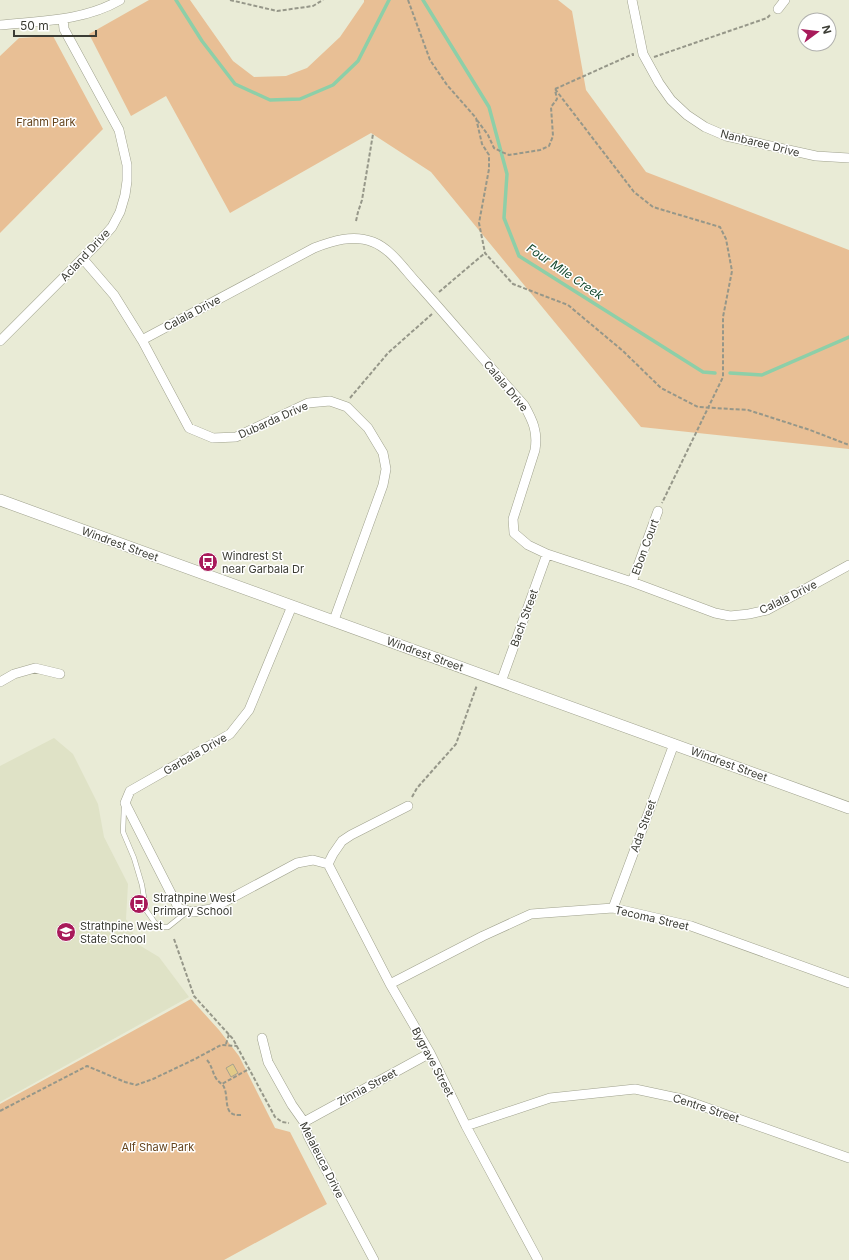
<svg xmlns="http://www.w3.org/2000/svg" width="849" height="1260" font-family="Inter,sans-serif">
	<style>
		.built { fill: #dfe2c6 }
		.green { fill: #e8bf95 }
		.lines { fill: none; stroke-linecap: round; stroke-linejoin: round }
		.stream { stroke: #8dcfa8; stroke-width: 3.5 }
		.building { fill: #e2ca88; stroke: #a8a18e }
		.service-casing { stroke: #9fa18d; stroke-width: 5.5 }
		.minor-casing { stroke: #9fa18d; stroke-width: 10 }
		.tertiary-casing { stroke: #9fa18d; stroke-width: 12 }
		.path { stroke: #969789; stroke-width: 2; stroke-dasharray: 4 2; stroke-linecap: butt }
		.service { stroke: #fff; stroke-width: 4.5 }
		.minor { stroke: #fff; stroke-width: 9 }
		.tertiary { stroke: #fff; stroke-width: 11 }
		.labels { text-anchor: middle; stroke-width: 3; stroke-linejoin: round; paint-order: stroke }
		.park-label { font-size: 11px; fill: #65441d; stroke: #fff }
		.street-label { font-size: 11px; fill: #3b3c34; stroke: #fff }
		.poi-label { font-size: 11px; fill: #3b3c34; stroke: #fff; text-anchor: start }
		.water-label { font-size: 12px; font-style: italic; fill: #15492f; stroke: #fff }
	</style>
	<rect width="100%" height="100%" fill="#e9ebd6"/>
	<!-- built -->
	<path class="built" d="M54 738 73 754 98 804 104 837 128 884 126 919 139 945 159 957 189 997 0 1102V766Z"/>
	<!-- green -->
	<path class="green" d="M149 0H190L233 61 254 77 286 76 307 68 340 37 364 2V0H558L572 11 586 90 646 172 849 250V449L641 427 431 172 371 133 230 213 166 96 131 116 89 34Z
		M53 36 103 129 0 233V56L19 38Z
		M191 999 219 1030 239 1056 275 1128 290 1132 327 1204 224 1260H0V1104Z"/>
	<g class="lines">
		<!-- stream -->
		<path class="stream" d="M176 0 202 41 235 84 270 100 300 99 333 85 358 61 389 0
			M423 0 489 107 507 174 504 218 519 256 703 372 715 373
			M730 373 762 375 849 337"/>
	</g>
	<!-- building -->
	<path class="building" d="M233 1064 238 1073 231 1077 226 1068Z"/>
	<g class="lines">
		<defs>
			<path id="service" d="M124 806 123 832 134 858 142 885 146 910 158 927H168L188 911"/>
			<path id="minor" d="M632 0 643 54 659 83 671 100 687 115 705 127 726 136 816 156 849 158
				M778 9 785 0
				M0 25C40 21 84 21 120 0
				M83 259 114 295 142 340 189 428 213 438 236 437 308 403 330 401 347 407 368 428 383 453 386 469 383 485 334 620
				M142 340 314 248C332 241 353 234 373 242 391 249 404 269 417 283 453 323 488 365 524 405 533 421 538 432 535 450L513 519 514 533 528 545 547 554 632 582 715 613 730 616 749 614 767 610 849 565
				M0 341 98 243 112 227 120 212 125 195 127 181V165L119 130 64 29 63 19
				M632 582 658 511
				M292 606 249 710 230 734 130 791 125 803 179 909 193 912 211 909 297 863 313 860 328 864
				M0 682 14 674 35 668 60 674
				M501 682 547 554
				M328 864 390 984 430 1053 466 1126 538 1260
				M328 864 333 854 342 841 351 835 408 806
				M613 908 674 744
				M390 984 483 936 531 914 613 908 691 926 849 983
				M262 1038 268 1062 292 1105 304 1122 308 1136 374 1260
				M304 1122 430 1053
				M466 1126 550 1098 635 1089 682 1099 849 1158"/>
			<path id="tertiary" d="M0 500 849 808"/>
		</defs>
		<!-- service casing -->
		<use href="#service" class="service-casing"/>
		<!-- minor casing -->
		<use href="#minor" class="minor-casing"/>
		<!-- tertiary casing -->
		<use href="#tertiary" class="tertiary-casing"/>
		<!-- path -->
		<path class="path" d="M230 0 277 11 313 6 323 0
			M408 0 430 60 447 85 476 118 482 144 489 155V169L479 223 485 253 513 284 568 305 623 351 661 388 698 407 748 410 810 430 849 445
			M654 57 767 18 770 15
			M555 89 634 192 653 207 720 227 726 239 732 271 723 317V377L662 503
			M555 89 633 54V56
			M477 120 488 135 494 148 502 152 509 155 540 150 549 146 553 136 551 107 557 99 555 90
			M356 221 358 212 362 200 373 134
			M439 292 485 253
			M350 398 388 353 432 314
			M412 797 417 788 456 744 477 685
			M174 939 194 996 233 1039 275 1117 282 1122 289 1123
			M226 1044 229 1034
			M207 1060C214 1068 212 1078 222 1084
			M0 1111 87 1066 125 1082 136 1085 153 1079 195 1059 221 1045 237 1046
			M241 1115C220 1117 231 1094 222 1084L249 1069"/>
		<!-- service -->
		<use href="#service" class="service"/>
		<!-- minor -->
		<use href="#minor" class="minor"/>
		<!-- tertiary -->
		<use href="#tertiary" class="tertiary"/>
	</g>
	<!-- icons -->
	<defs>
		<symbol id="bus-disc" viewBox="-11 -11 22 22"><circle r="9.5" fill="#a81a5a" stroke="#fff"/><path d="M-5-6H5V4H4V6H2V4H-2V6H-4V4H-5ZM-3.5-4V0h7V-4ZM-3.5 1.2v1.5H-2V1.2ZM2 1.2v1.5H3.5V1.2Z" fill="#fff"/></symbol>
		<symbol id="school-disc" viewBox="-11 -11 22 22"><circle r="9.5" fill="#a81a5a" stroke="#fff"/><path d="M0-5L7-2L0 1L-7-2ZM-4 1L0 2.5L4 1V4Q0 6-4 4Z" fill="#fff"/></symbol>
	</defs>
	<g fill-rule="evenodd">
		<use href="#bus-disc" x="197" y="551" width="22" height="22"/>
		<use href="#bus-disc" x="128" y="893" width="22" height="22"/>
		<use href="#school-disc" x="55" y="921" width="22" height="22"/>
	</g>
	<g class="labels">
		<!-- park labels -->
		<g class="park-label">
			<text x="46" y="126">Frahm Park</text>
			<text x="158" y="1151">Alf Shaw Park</text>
		</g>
		<!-- street labels -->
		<g class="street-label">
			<text transform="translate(760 143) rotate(14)" y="4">Nanbaree Drive</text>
			<text transform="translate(85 255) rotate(-47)" y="4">Acland Drive</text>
			<text transform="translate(192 313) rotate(-28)" y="4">Calala Drive</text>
			<text transform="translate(506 386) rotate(50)" y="4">Calala Drive</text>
			<text transform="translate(273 420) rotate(-24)" y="4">Dubarda Drive</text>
			<text transform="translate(120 544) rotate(20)" y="4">Windrest Street</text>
			<text transform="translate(645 547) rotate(-70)" y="4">Ebon Court</text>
			<text transform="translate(788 597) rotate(-26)" y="4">Calala Drive</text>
			<text transform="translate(524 618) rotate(-70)" y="4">Bach Street</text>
			<text transform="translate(425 654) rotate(20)" y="4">Windrest Street</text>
			<text transform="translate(195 754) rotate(-30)" y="4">Garbala Drive</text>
			<text transform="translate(729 764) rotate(20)" y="4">Windrest Street</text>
			<text transform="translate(643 826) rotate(-70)" y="4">Ada Street</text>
			<text transform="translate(652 918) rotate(13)" y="4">Tecoma Street</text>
			<text transform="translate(433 1062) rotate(62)" y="4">Bygrave Street</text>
			<text transform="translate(367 1087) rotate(-28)" y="4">Zinnia Street</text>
			<text transform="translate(706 1108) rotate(18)" y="4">Centre Street</text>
			<text transform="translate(322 1160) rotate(63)" y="4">Melaleuca Drive</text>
		</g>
		<!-- poi labels -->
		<g class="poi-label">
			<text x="222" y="560">Windrest St<tspan x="222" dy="13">near Garbala Dr</tspan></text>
			<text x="153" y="902">Strathpine West<tspan x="153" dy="13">Primary School</tspan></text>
			<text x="80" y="930">Strathpine West<tspan x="80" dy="13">State School</tspan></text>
		</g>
		<!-- water labels -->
		<g class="water-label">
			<text transform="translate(565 272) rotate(34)" y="4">Four Mile Creek</text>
		</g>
	</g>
	<!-- north arrow -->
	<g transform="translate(817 32) rotate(75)"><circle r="19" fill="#ffffff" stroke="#b1b1ae"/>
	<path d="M0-3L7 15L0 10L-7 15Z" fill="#a81a5a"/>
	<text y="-6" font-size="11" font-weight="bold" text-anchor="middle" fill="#3b3c34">N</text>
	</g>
	<!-- scale -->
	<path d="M14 30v6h82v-6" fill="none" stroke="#3b3c34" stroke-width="2"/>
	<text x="20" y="30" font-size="12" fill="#3b3c34" stroke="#ffffff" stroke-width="3" paint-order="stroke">50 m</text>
</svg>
